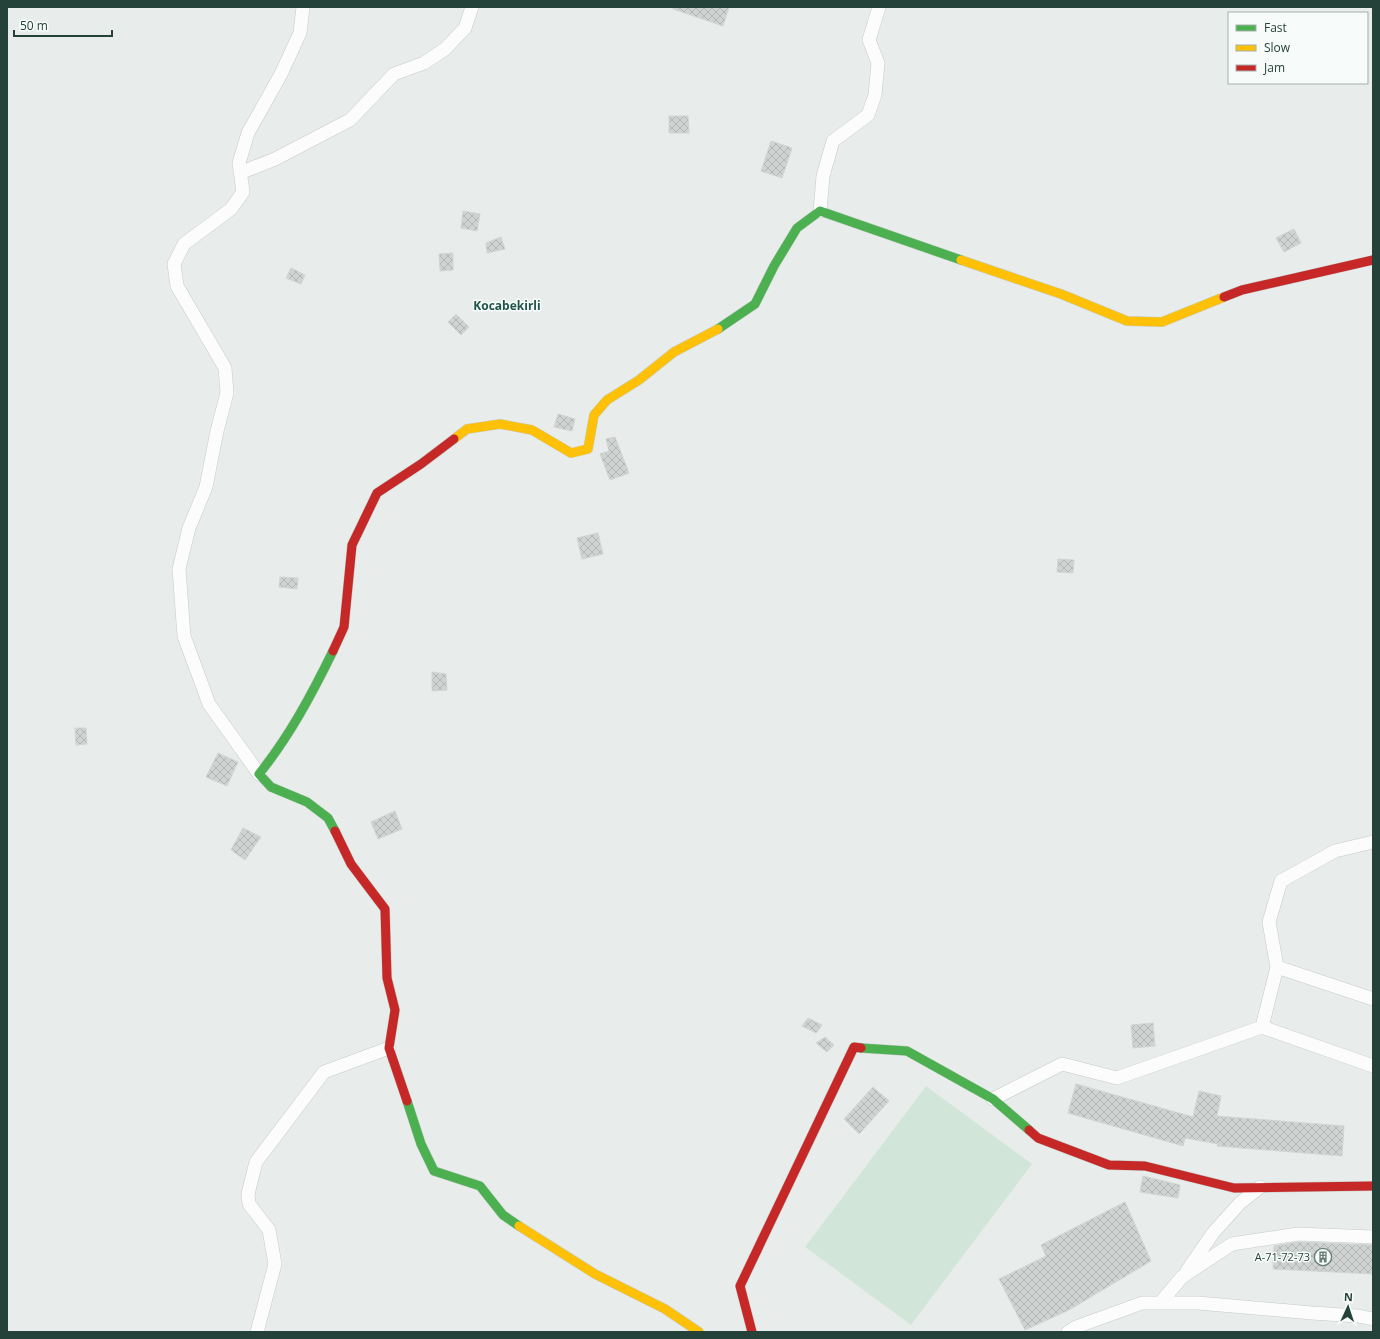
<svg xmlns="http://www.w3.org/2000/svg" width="1380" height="1339" font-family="'Open Sans',sans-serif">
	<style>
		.green { fill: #d1e6d8 }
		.building { fill: url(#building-cross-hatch); stroke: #d1d6d4 }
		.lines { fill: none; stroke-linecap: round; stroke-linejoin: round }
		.street-casing { stroke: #c5cac8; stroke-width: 14 }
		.fast-casing { stroke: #c3cbc8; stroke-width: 10 }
		.slow-casing { stroke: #c3cbc8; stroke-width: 10 }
		.jam-casing { stroke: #c3cbc8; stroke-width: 10 }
		.street { stroke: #fcfcfc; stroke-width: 13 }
		.fast { stroke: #4caf50; stroke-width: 9 }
		.slow { stroke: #ffc107; stroke-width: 9 }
		.jam { stroke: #c62828; stroke-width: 9 }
		.labels { text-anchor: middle; stroke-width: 3; stroke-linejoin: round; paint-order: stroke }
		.poi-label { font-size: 11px; fill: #24423a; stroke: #f7fbf9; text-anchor: end }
		.neighbourhood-label { font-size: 12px; font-weight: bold; fill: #1f5548; stroke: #f7fbf9 }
	</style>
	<defs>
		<pattern id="building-cross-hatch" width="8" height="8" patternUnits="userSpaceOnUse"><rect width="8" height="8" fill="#cfd4d2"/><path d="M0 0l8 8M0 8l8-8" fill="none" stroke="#b2b7b5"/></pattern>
	</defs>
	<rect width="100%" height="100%" fill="#e8edeb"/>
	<!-- green -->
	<path class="green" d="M926 1086 1032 1164 911 1325 805 1247Z"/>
	<!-- building -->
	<path class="building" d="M673 7H729L723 26 673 9Z
		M669 116H688L689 133H669Z
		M771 141 792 148 782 178 761 171Z
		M463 211 480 214 477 231 461 228Z
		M1294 229 1301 243 1284 252 1276 238Z
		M501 237 505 249 487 253 486 243Z
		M453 253V270L440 271 439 254Z
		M291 268 305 275 301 284 286 278Z
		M456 314 469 327 461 335 448 322Z
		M558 414 575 419 572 431 554 427Z
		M615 437 629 473 610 480 600 454 609 451 606 439Z
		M598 533 603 554 582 559 577 538Z
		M1058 559 1074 560 1073 573 1057 572Z
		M280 577 298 578 297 589 279 587Z
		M432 672 446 674 447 690 432 691Z
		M75 728H86L87 744 76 745Z
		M218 753 238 762 227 786 206 777Z
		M395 811 402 829 378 839 371 822Z
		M243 828 261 837 245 860 231 850Z
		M808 1018 822 1025 816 1033 802 1026Z
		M1153 1023 1155 1046 1133 1048 1131 1025Z
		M825 1037 834 1045 827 1052 816 1043Z
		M1076 1084 1193 1117 1199 1091 1221 1096 1217 1116 1344 1126 1342 1156 1217 1146 1218 1144 1185 1138 1183 1146 1068 1113Z
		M873 1087 889 1101 859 1134 844 1119Z
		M1143 1176 1180 1185 1178 1198 1140 1192Z
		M1125 1202 1151 1261 1069 1310 1025 1330 999 1279 1046 1256 1041 1245Z
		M1298 1242 1373 1245V1274L1273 1269 1274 1246Z"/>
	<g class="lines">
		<defs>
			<path id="street" d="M240 173 275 159 350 120 394 74 424 63 445 49 465 28 472 7
				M820 211 823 176 833 141 868 115 875 95 878 63 869 40 879 7
				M259 774 209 704 184 636 179 569 189 528 206 487 217 431 227 393 225 368 177 286 174 264 184 244 231 209 243 192 239 163 248 133 281 74 300 33 303 7
				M1277 967 1373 999
				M1262 1027 1277 967 1269 922 1281 881 1335 851 1373 842
				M993 1099 1062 1064 1117 1078 1262 1027 1373 1066
				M1187 1271 1213 1233 1240 1203 1260 1187
				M1160 1303 1182 1277 1232 1244 1298 1234 1373 1237
				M257 1332 275 1264 269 1230 249 1204 248 1194 256 1162 324 1072 389 1048
				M1068 1332 1076 1327 1142 1303H1198L1312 1313 1358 1316 1373 1319"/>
			<path id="fast" d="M718 329 755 304 774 266 797 228 820 211 961 260
				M333 651C312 694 289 737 259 774L271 787 307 802 328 818 335 831
				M861 1048 907 1051 993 1099 1029 1130
				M407 1101 421 1144 434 1171 480 1186 503 1215 519 1226"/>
			<path id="slow" d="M961 260 1061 294 1127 321 1162 322 1224 297
				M454 439 467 429 500 424 532 430 571 453 588 449 594 415 607 400 639 380 674 352 718 329
				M519 1226 595 1274 665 1309 699 1332"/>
			<path id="jam" d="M1224 297 1242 290 1373 260
				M333 651 344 627 352 545 377 493 421 464 454 439
				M335 831 351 864 385 909 387 978 395 1010 389 1048 407 1101
				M1029 1130 1038 1138 1109 1165 1145 1166 1234 1188 1373 1186
				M752 1332 740 1286 854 1047 861 1048"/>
		</defs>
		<!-- street casing -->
		<use href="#street" class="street-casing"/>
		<!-- fast casing -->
		<use href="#fast" class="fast-casing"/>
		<!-- slow casing -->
		<use href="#slow" class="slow-casing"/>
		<!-- jam casing -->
		<use href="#jam" class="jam-casing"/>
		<!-- street -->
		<use href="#street" class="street"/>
		<!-- fast -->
		<use href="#fast" class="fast"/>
		<!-- slow -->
		<use href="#slow" class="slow"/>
		<!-- jam -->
		<use href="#jam" class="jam"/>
	</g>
	<!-- icons -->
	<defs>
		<symbol id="building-ring" viewBox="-11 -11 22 22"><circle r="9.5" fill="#f7fbf9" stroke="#697e78" stroke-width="1.5"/><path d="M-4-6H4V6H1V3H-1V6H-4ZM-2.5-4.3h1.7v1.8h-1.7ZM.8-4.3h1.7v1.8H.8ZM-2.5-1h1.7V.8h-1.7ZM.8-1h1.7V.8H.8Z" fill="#697e78"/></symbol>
	</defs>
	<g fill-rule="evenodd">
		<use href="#building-ring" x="1313" y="1247" width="20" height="20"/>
	</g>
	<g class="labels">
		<!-- poi labels -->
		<g class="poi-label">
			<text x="1310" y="1261">A-71-72-73</text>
		</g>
		<!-- neighbourhood labels -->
		<g class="neighbourhood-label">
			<text x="507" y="310">Kocabekirli</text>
		</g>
	</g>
	<!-- border -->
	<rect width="1380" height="1339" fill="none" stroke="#24423a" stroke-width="16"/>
	<!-- legend -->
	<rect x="1228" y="12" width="140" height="72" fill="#f7fbf9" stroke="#a3b1ad"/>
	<rect x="1236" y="25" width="20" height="6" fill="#4caf50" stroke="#a3b1ad"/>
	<text x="1264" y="32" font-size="12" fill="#24423a">Fast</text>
	<rect x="1236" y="45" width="20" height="6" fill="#ffc107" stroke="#a3b1ad"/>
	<text x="1264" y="52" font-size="12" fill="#24423a">Slow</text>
	<rect x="1236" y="65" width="20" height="6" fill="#c62828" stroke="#a3b1ad"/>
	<text x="1264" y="72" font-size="12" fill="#24423a">Jam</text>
	<!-- north arrow -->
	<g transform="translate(1348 1307) rotate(3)" stroke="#f7fbf9" stroke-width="3" paint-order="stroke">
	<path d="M0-3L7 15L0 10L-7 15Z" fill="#24423a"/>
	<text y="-6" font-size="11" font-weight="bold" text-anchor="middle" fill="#24423a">N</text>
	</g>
	<!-- scale -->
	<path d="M14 30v6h98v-6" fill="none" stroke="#24423a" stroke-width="2"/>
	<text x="20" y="30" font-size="12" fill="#24423a" stroke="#f7fbf9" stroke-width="3" paint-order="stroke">50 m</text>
</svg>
